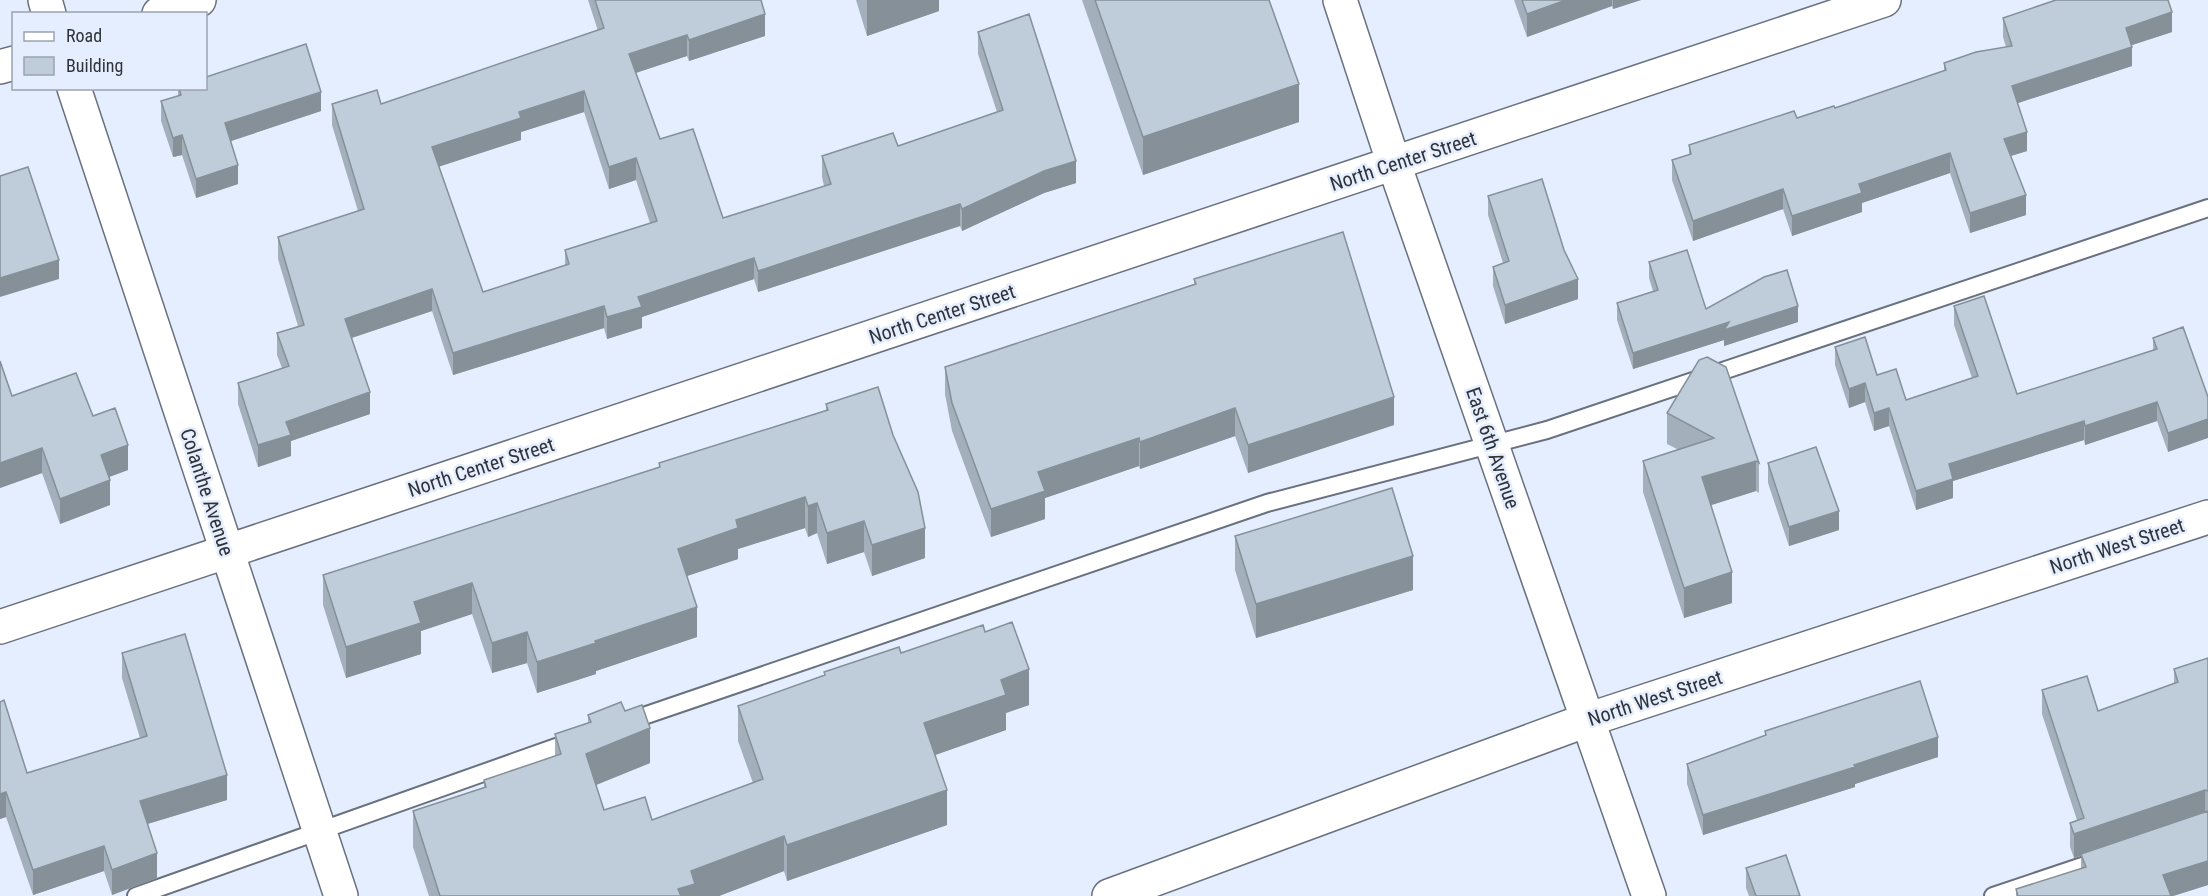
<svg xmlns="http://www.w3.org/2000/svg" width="2208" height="896" font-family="'Roboto Condensed',sans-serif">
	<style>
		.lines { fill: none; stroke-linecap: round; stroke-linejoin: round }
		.service-casing { stroke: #69717f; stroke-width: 20 }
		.minor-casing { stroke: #69717f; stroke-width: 36 }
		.tertiary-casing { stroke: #69717f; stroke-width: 36 }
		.service { stroke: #fff; stroke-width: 16 }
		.minor { stroke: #fff; stroke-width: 33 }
		.tertiary { stroke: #fff; stroke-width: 33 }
		.wall { fill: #a3b0bb; fill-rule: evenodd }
		.shaded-wall { fill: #859098 }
		.building { fill: #becdd9; stroke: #859098; stroke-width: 1.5; fill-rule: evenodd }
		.labels { text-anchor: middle; stroke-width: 5; stroke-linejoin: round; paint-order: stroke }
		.street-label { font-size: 20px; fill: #2f3338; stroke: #e5eefe }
	</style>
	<rect width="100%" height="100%" fill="#e5eefe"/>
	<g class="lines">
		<defs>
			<path id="service" d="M626 722 1267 503 1547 430 2208 208
				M136 896 576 740
				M1993 896 2100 860"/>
			<path id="minor" d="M45 0 49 14
				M1340 0 1394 164 1649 896
				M159 14 199 0
				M0 67 14 63
				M74 88 341 896
				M0 627 1884 0"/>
			<path id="tertiary" d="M1109 896 1587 720 2208 517"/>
		</defs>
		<!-- service casing -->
		<use href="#service" class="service-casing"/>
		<!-- minor casing -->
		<use href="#minor" class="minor-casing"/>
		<!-- tertiary casing -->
		<use href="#tertiary" class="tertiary-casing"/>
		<!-- service -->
		<use href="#service" class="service"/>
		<!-- minor -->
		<use href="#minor" class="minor"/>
		<!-- tertiary -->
		<use href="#tertiary" class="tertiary"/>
	</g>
	<!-- wall -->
	<path class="wall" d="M588 0H761L765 36 689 61 687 56 636 73 660 139 723 218 824 186 822 177V156L898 146 997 112 978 54V32L1076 183 1044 193 962 231 960 226 758 292 754 279 642 317V328L607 339 604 328 453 375 432 311 352 338 370 414 291 441V456L258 467 238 404V383L282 368 277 355V333L298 326 278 259V237L358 211 332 125V104H381L598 31ZM584 112 609 189 636 180 650 223 565 250V266L483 292 439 166 521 140V132Z
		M856 0H939V11L867 36Z
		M1082 0H1269L1299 122 1143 175Z
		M1514 0H1641L1613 9 1612 6 1527 37Z
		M2003 18 2172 32 2132 45V66L2018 103 2027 151 2011 156 2026 215 1970 233 1950 173 1862 203V212L1792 236 1783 209 1693 241 1672 180V160L1689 155V145L1835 108 1944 71V63L2006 47 2003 37Z
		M178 88H206L321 111 231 141 238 184 196 198 182 155 173 157 161 121V101L178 96Z
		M1488 196 1578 299 1505 324 1493 286V267L1503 263 1488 215Z
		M1649 262 1706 309 1798 322 1724 346V340L1633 369 1617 320V303L1653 291 1649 278Z
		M1194 279 1394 425 1248 473 1235 436 1140 469 1139 466 1045 498V519L991 537 952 431 945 394V367L1194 284Z
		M1954 306 2017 394 2153 350V338L2183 327 2168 452 2157 421 2085 445 2084 440 1953 481V498L1916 510 1889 426 1874 431 1865 402 1849 408 1835 365V347L1877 375 1906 400 1972 378 1954 325Z
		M0 361 12 396 93 416 128 470 109 477 110 505 60 524 42 473 0 488Z
		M826 404 925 558 872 576 864 552 827 564 817 533 808 537 805 528 738 549V559L687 576 697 637 596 671V674L537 693 527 663 492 673 472 614 421 631V654L346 678 323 605V575L659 467V463L826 410Z
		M1667 413 1759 463V493L1756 491 1711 505 1732 603 1684 618 1643 492V461L1679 450 1667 444Z
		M1768 463 1839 530 1789 546 1768 483Z
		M1235 536 1413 590 1256 638 1235 570Z
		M985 632 1029 705 1006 713V730L935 755 947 825 787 881 784 871 719 896H429L413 847V811L484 788V780L555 757V734L588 723V715L650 763 596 785 604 810 652 820 753 783 738 741V706L824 676V672Z
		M122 653 227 800 148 824 157 878 112 895 104 871 33 895 6 817 0 819V702L27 773 140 738 122 678Z
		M2208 658V885L2173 896H2016V889L2081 869V856L2074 858 2070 847V823L2077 820 2042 714V690L2098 711 2174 684V669Z
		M1765 731 1938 757 1855 784V787L1703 835 1687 784V764L1765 736Z
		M1746 868 1800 896H1749L1746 888Z"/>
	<!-- shaded-wall -->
	<path class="shaded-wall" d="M867 0H939V11L867 36Z
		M1566 0H1612V6L1527 37V14Z
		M1613 0H1641L1613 9Z
		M2172 12V32L2126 47V28Z
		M765 14V36L689 61V40Z
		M687 35V56L629 75V54Z
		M2132 47V66L2012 105V86Z
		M1299 84V122L1143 175V137Z
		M584 91V112L521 132V140L432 169V147L519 112Z
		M321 92V111L225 143V123Z
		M2027 132V151L2004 158V139Z
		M182 135V155L173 157V138Z
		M1950 153V173L1862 203V212L1792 236V216L1859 184Z
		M636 158V180L609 189V167Z
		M1076 161V183L1044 193 962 231V209L1044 171Z
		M238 165V184L196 198V179Z
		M1783 189V209L1693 241V221Z
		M2026 195V215L1970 233V213Z
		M960 204V226L758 292V271Z
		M754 258V279L642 317V328L607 339V317L638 297Z
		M59 260V279L0 297V278Z
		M1578 279V299L1505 324V305Z
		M432 289V311L345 340V319Z
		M604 306V328L453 375V353Z
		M1798 306V322L1724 346V340L1633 369V353L1729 322Z
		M1865 383V402L1849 408V389Z
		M370 392V414L291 441V456L258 467V445L286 422Z
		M1394 397V425L1248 473V445Z
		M2157 402V421L2085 445V426Z
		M1235 408V436L1140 469V442Z
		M1889 408V426L1874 431V413Z
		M2208 419V438L2168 452V433Z
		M2084 421V440L1953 481V498L1916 510V491L1949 464Z
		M1139 438V466L1045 498V519L991 537V509L1038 472Z
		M128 445V470L101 480V455Z
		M42 448V473L0 488V463Z
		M1756 461V491L1702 508V477Z
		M110 480V505L60 524V499Z
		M805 497V528L738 549V559L678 579V549L736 520Z
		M817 503V533L808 537V506Z
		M1839 511V530L1789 546V527Z
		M864 521V552L827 564V533Z
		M925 528V558L872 576V545Z
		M1413 556V590L1256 638V604Z
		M1732 572V603L1684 618V588Z
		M472 583V614L421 631V654L346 678V647L414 602Z
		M697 607V637L596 671V674L537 693V662L595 641Z
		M527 632V663L492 673V643Z
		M1029 669V705L1006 713V730L924 759V723L1001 680Z
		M650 728V763L586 789V754Z
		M1938 737V757L1855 784V787L1703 835V815Z
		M227 775V800L140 826V801Z
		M947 790V825L787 881V845Z
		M2205 790V814L2074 858V834Z
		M6 792V817L0 819V794Z
		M784 836V871L719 896H678V889L691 871Z
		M104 846V871L33 895V870Z
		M157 853V878L112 895V870Z
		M2208 861V885L2173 896H2163V875Z"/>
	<!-- building -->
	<path class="building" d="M595 0H761L765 14 689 40 687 35 629 54 660 139 693 129 723 218 831 184 822 156 893 133 898 146 1003 110 978 32 1029 14 1076 161 1044 171 962 209 960 204 758 271 754 258 638 297 642 307 607 317 604 306 453 353 432 289 345 319 370 392 286 422 291 435 258 445 238 383 289 366 277 333 304 325 278 237 364 209 332 104 377 90 381 104 604 28ZM584 91 609 167 636 158 657 221 565 250 569 264 483 292 432 147 521 118 519 112Z
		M1095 0H1269L1299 84 1143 137Z
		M1522 0H1566L1527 14Z
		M2056 0H2168L2172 12 2126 28 2132 47 2012 86 2027 132 2004 139 2026 195 1970 213 1950 153 1859 184 1862 193 1792 216 1783 189 1693 221 1672 160 1691 154 1689 145 1794 111 1797 118 1834 106 1835 108 1946 70 1944 63 1976 52 2012 46 2003 18Z
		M306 44 321 92 225 123 238 165 196 179 182 135 173 138 161 101 181 95 179 88H206V77Z
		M28 167 59 260 0 278V176Z
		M1542 179 1564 250 1578 279 1505 305 1493 267 1509 261 1488 196Z
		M1343 232 1394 397 1248 445 1235 408 1140 442 1139 438 1038 472 1045 491 991 509 952 403 945 367 1196 284 1194 279Z
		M1687 250 1706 309 1764 277 1787 270 1798 306 1724 330 1729 322 1633 353 1617 303 1658 290 1649 262Z
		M1984 296 2017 394 2157 349 2153 338 2183 327 2208 397V419L2168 433 2157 402 2085 426 2084 421 1949 464 1953 479 1916 491 1889 408 1874 413 1865 383 1849 389 1835 347 1865 337 1877 375 1896 369 1906 400 1978 376 1954 306Z
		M1707 357 1726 367 1759 463 1756 461 1702 477 1732 572 1684 588 1643 461 1714 438 1667 413 1699 360Z
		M0 361 12 396 76 373 93 416 115 408 128 445 101 455 110 480 60 499 42 448 0 463Z
		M878 387 893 435 918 492 925 528 872 545 864 521 827 533 817 503 808 506 805 497 736 520 738 528 678 549 697 607 595 641 596 643 537 662 527 632 492 643 472 583 414 602 421 623 346 647 323 575 660 467 659 463 828 410 826 404Z
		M1816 447 1839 511 1789 527 1768 463Z
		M1392 488 1413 556 1256 604 1235 536Z
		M1012 622 1029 669 1001 680 1006 695 924 723 947 790 787 845 784 836 691 871 695 884 678 889 681 896H440L413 811 486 787 484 780 561 754 555 734 591 722 588 715 621 702 625 711 642 705 650 728 586 754 604 810 645 797 652 820 763 779 738 706 825 675 824 672 899 647 901 653 983 625 985 632Z
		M185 634 227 775 140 801 157 853 112 870 104 846 33 870 6 792 0 794V702L4 700 27 773 147 736 122 653Z
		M2208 658V791L2205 790 2074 834 2070 823 2084 818 2042 690 2087 676 2098 711 2178 682 2174 669Z
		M1920 681 1938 737 1854 765 1855 767 1703 815 1687 764 1766 735 1765 731Z
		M2208 811V861L2163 875 2171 896H2018L2016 889 2086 867 2081 854Z
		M1786 855 1800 896H1756L1746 868Z"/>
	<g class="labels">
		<!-- street labels -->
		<g class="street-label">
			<text transform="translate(1403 161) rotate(-18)" y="7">North Center Street</text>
			<text transform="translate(942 314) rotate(-18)" y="7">North Center Street</text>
			<text transform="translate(1493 448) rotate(71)" y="7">East 6th Avenue</text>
			<text transform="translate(481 467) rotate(-18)" y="7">North Center Street</text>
			<text transform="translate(207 492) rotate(72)" y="7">Colanthe Avenue</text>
			<text transform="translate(2117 546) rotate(-18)" y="7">North West Street</text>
			<text transform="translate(1655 698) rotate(-18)" y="7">North West Street</text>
		</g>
	</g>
	<!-- legend -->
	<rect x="12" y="12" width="195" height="78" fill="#e5eefe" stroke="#9ca3af" stroke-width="1.5"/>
	<rect x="24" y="32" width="30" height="9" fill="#ffffff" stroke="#9ca3af" stroke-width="1.5"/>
	<text x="66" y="42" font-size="18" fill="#2f3338">Road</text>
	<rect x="24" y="57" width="30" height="18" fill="#becdd9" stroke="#9ca3af" stroke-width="1.5"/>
	<text x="66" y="72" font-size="18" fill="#2f3338">Building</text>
</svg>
